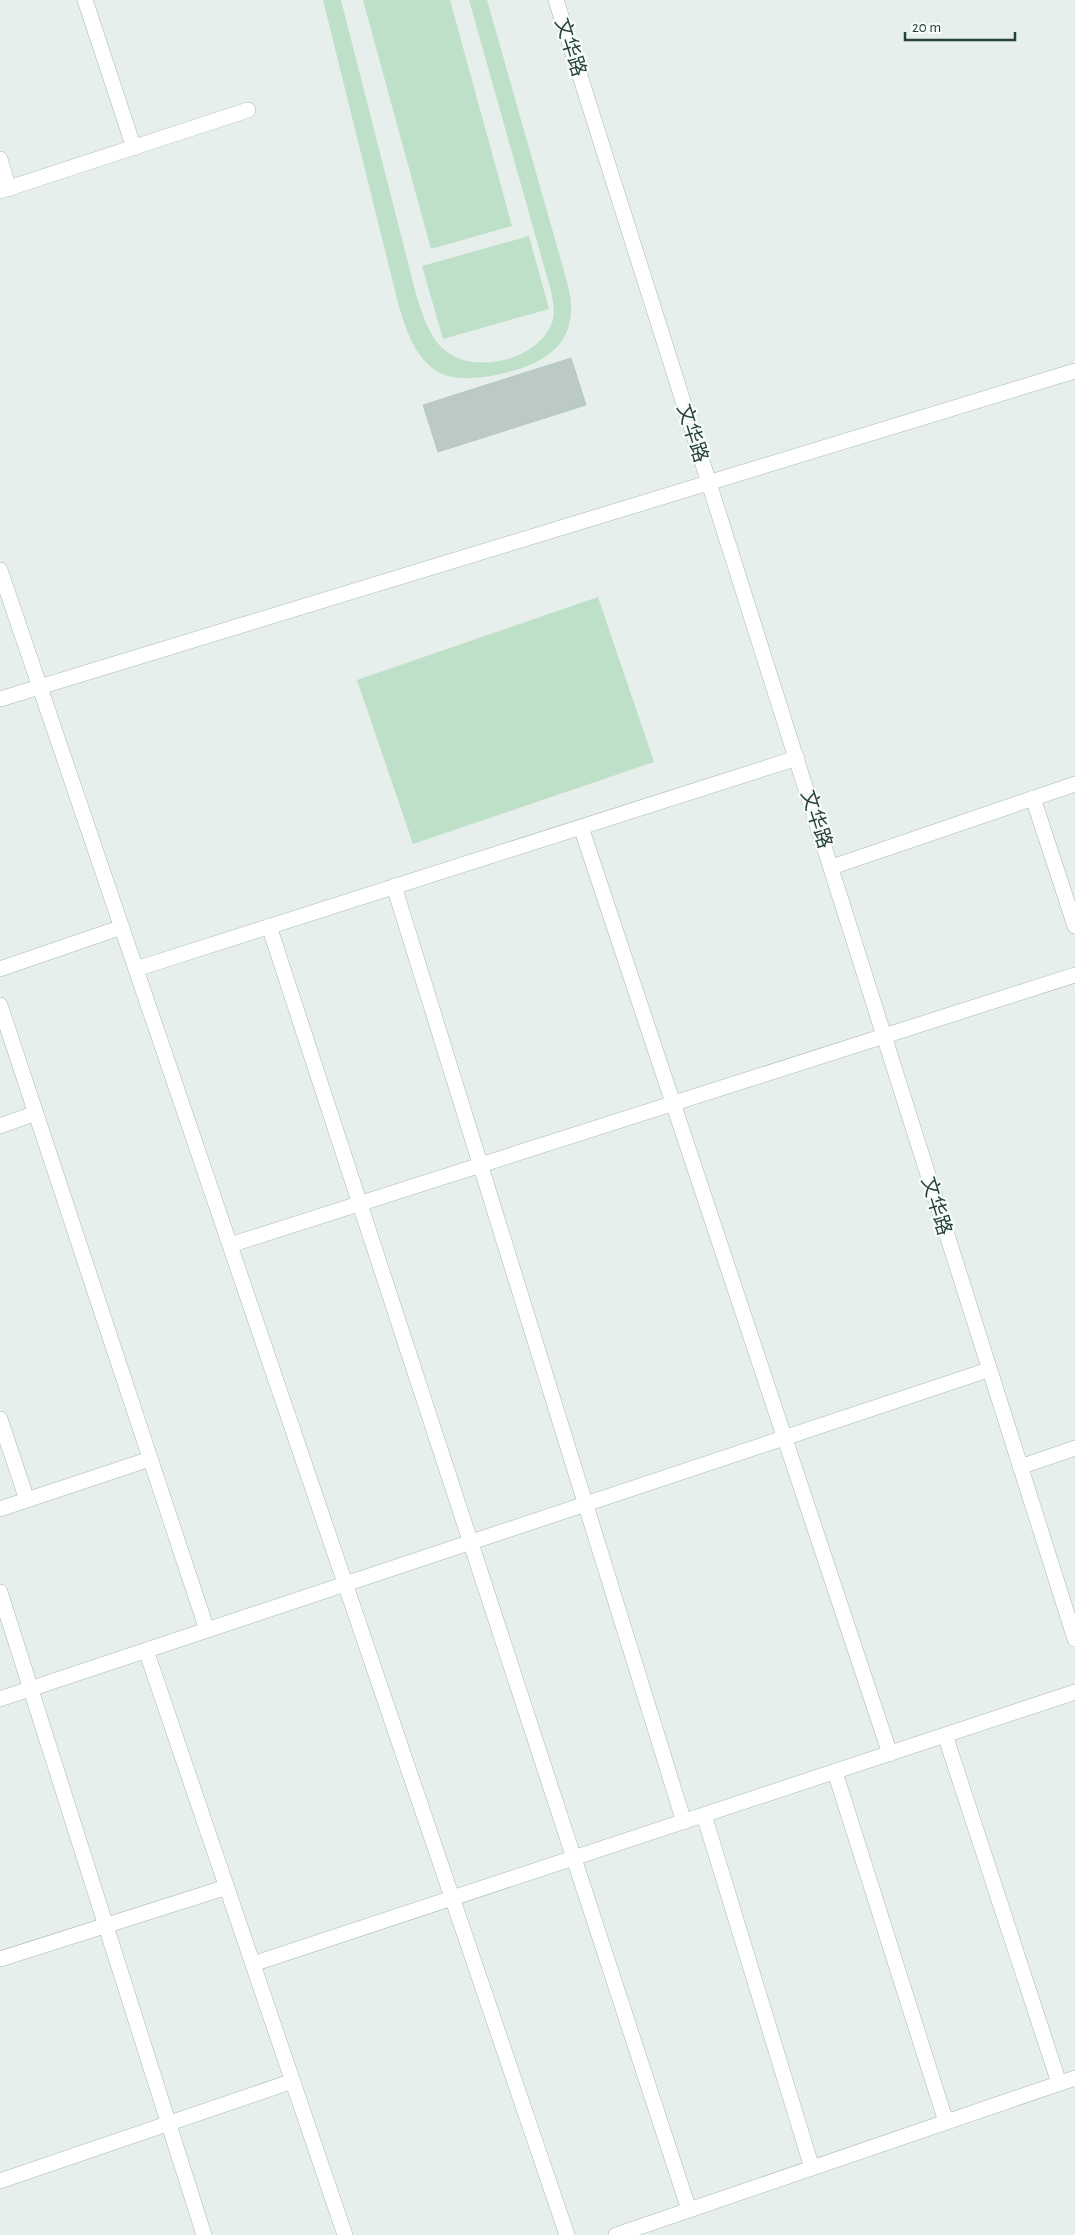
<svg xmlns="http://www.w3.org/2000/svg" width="1075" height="2235" font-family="'Alegreya Sans','Noto Sans SC',sans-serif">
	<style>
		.green { fill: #bfe0c8 }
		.building { fill: #bbcac4; stroke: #b8c9c2 }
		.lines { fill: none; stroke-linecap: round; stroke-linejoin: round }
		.minor-casing { stroke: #a8b8b2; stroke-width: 16 }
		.minor { stroke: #fff; stroke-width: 15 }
		.labels { text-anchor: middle; stroke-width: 4.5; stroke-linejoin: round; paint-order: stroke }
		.street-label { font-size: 20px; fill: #24423a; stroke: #f7fbf9 }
	</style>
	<rect width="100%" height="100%" fill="#e6efeb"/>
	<!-- green -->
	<path class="green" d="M323 0H341L417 298C424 318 430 339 447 352 476 374 536 360 551 325 556 315 553 302 551 291L469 0H487L566 278C568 287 571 296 571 305 573 351 535 367 496 375 479 378 456 381 440 373 415 360 405 327 398 303Z
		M363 0H450L512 226 431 249Z
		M529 236 549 309 443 339 422 266Z
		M598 597 654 762 413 844 357 680Z"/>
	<!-- building -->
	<path class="building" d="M571 358 586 405 438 452 423 405Z"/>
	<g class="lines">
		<defs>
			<path id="minor" d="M85 0 134 148
				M556 0 1075 1639
				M0 159 9 189
				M0 191 248 110
				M0 570 567 2235
				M0 699 1075 371
				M1033 798 1075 926
				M581 827 890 1754
				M832 867 1075 784
				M394 886 684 1822
				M269 926 689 2210
				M0 969 122 927
				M136 969 797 758
				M0 1005 207 1630
				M0 1126 36 1113
				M230 1245 1075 975
				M0 1419 27 1500
				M1020 1467 1075 1448
				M0 1509 150 1459
				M0 1592 204 2235
				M146 1650 345 2235
				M0 1699 988 1370
				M945 1735 1059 2083
				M835 1772 946 2122
				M704 1815 812 2168
				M0 1959 227 1887
				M253 1964 1075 1692
				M0 2181 293 2081
				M616 2235 1075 2078"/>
		</defs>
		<!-- minor casing -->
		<use href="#minor" class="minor-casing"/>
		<!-- minor -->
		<use href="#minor" class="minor"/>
	</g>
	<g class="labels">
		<!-- street labels -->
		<g class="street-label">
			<text transform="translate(571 47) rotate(72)" y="7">文华路</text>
			<text transform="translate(693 433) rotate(72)" y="7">文华路</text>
			<text transform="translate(817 819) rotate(72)" y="7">文华路</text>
			<text transform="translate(937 1206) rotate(73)" y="7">文华路</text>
		</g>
	</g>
	<!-- scale -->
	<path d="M905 32v8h110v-8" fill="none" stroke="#24423a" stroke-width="2.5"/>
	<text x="912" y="32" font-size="15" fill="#24423a" stroke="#f7fbf9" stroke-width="4" paint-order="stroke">20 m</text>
</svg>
